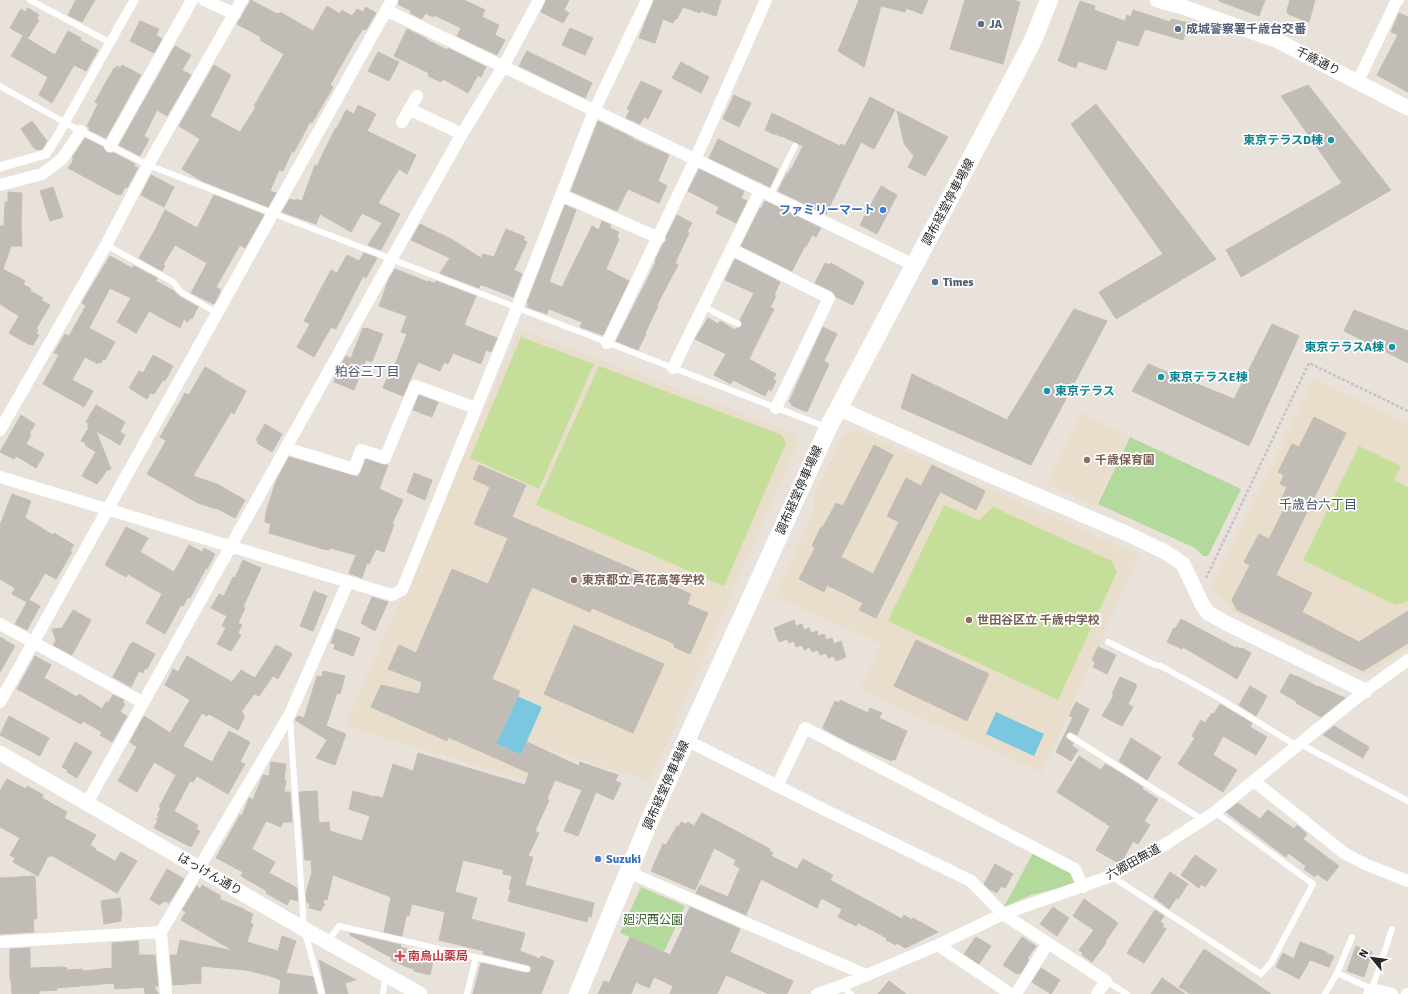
<svg xmlns="http://www.w3.org/2000/svg" width="1408" height="994" font-family="Signika,'Noto Sans JP',sans-serif">
	<style>
		.education { fill: #e9decc }
		.green { fill: #b4d99d }
		.pitch { fill: #c5df9a }
		.water { fill: #79c8df }
		.building { fill: #c1bdb6; stroke: #c3beb5 }
		.lines { fill: none; stroke-linecap: round; stroke-linejoin: round }
		.path { stroke: #c3c3c3; stroke-width: 2.5; stroke-dasharray: 3 2; stroke-linecap: butt }
		.service { stroke: #fff; stroke-width: 6 }
		.pedestrian { stroke: #fff; stroke-width: 9 }
		.minor { stroke: #fff; stroke-width: 12 }
		.tertiary { stroke: #fff; stroke-width: 15 }
		.secondary { stroke: #fff; stroke-width: 18 }
		.service-dot { fill: #5c6f8a; stroke: #fff; stroke-width: 1.5 }
		.culture-dot { fill: #0f9aa8; stroke: #fff; stroke-width: 1.5 }
		.shop-dot { fill: #3f7fe0; stroke: #fff; stroke-width: 1.5 }
		.education-dot { fill: #8d6e63; stroke: #fff; stroke-width: 1.5 }
		.health-dot { fill: #e0444e; stroke: #fff; stroke-width: 1.5 }
		.labels { text-anchor: middle; stroke-width: 3.5; stroke-linejoin: round; paint-order: stroke }
		.service-label { font-size: 12px; font-weight: bold; fill: #4e5e75; stroke: #fff; text-anchor: start }
		.street-label { font-size: 12px; fill: #282828; stroke: #fff }
		.culture-label { font-size: 12px; font-weight: bold; fill: #0d838f; stroke: #fff; text-anchor: end }
		.shop-label { font-size: 12px; font-weight: bold; fill: #366cbe; stroke: #fff; text-anchor: end }
		.education-label { font-size: 12px; font-weight: bold; fill: #785e54; stroke: #fff; text-anchor: start }
		.park-label { font-size: 12px; fill: #305b21; stroke: #fff }
		.health-label { font-size: 12px; font-weight: bold; fill: #be3a42; stroke: #fff; text-anchor: start }
		.neighbourhood-label { font-size: 13px; fill: #4e5672; stroke: #fff }
	</style>
	<rect width="100%" height="100%" fill="#e8e2db"/>
	<!-- education -->
	<path class="education" d="M523 330 794 433 799 441 650 781 547 749 532 782 345 726 518 332Z
		M1314 378 1408 424V648L1370 673 1364 674 1234 612 1211 587Z
		M1081 413 1129 436 1095 506 1046 484Z
		M855 429 1139 555 1042 773 860 690 881 644 774 596 813 515 815 493 842 438Z"/>
	<!-- green -->
	<path class="green" d="M1130 437 1241 489 1208 556H1203L1195 548 1098 504Z
		M1033 853 1072 872 1076 884 1031 895 1004 907Z
		M641 887 685 906 664 952 620 933Z"/>
	<!-- pitch -->
	<path class="pitch" d="M521 337 594 364 539 489 470 458Z
		M599 366 782 435 786 443 724 586 536 505Z
		M1359 446 1401 466 1394 480 1408 487V601L1395 605 1303 560Z
		M944 505 979 520 993 507 1112 561 1117 572 1058 700 888 621Z"/>
	<!-- water -->
	<path class="water" d="M517 696 542 707 521 755 496 744Z
		M996 712 1044 734 1034 756 986 734Z"/>
	<!-- building -->
	<path class="building" d="M76 0H95L82 22 68 15Z
		M251 0 275 13 279 14 280 12 313 31 327 6 340 14 342 10 352 16 357 9 363 12 366 7 376 13 366 30 363 29 355 41 330 85 333 87 312 123 310 122 294 152 292 151 283 171 279 170 270 191 276 193 268 207 202 181 182 169 200 139 179 126 214 65 231 75 210 116 240 132 256 107 254 106 284 54 260 40 261 37 237 24Z
		M399 0H464L485 10 482 17 499 25 495 35 505 40 497 55 457 36 461 28 434 15 433 17 425 13 422 19 410 13 411 11 398 4Z
		M546 0H569L564 10 569 13 563 23 541 12Z
		M654 0H721L716 16 701 11 700 13 683 7 677 19 676 18 673 23 663 19 655 43 639 38Z
		M859 0H928L922 14 906 8 905 12 881 6 864 67 838 51Z
		M965 0H1013L1020 2 1003 64 950 49Z
		M1219 0H1265L1259 16 1219 1Z
		M1290 0H1315L1309 22 1288 14 1287 10Z
		M1080 1 1095 6 1094 10 1125 21 1127 15 1131 17 1133 10 1170 22 1171 19 1189 23 1183 40 1145 29 1138 46 1117 40 1106 70 1078 61 1076 68 1058 61Z
		M28 8 39 15 37 18 39 20 28 38 10 28 21 9 25 12Z
		M1399 13 1408 17V92L1377 75 1398 35 1391 32Z
		M140 21 159 29 156 35 162 39 154 53 130 41Z
		M570 28 593 38 585 55 562 45Z
		M407 29 427 39V40L447 50 448 48 486 67 481 77 478 75 468 93 443 79 441 82 428 76 429 73 394 56Z
		M68 31 81 38 80 40 98 50 86 71 74 65 52 103 39 95 48 77 11 56 23 36 55 55Z
		M175 46 191 55 182 70 191 75 167 116 157 110 144 136 149 139 140 156 119 145Z
		M527 51 592 83 585 98 519 66Z
		M378 52 399 62 389 81 368 71Z
		M681 62 709 77 701 93 672 78Z
		M122 65 141 75 106 138 89 130 90 128 87 126 98 104 95 102 106 82 114 68 115 69 117 66 120 68Z
		M641 81 662 91 648 119 644 117 640 124 626 118 630 110 627 109Z
		M1308 85 1391 190 1241 277 1226 250 1342 183 1281 96Z
		M734 95 751 103 739 127 723 119Z
		M870 97 895 110 874 149 861 142 826 214 778 191 787 173 788 174 791 168H792L803 146 782 136V137L775 134V135L765 130 772 113 840 146 841 144 845 146Z
		M1096 104 1216 259 1116 319 1099 292 1163 254 1071 124Z
		M358 105 376 114 367 131 416 155 407 174 399 169 378 203 400 214 381 250 368 245 382 223 362 213 351 232 320 214 316 224 282 212 290 199 296 201V199L302 201 315 165 317 166 330 139 336 128H337L346 110 354 114Z
		M897 111 948 137 925 176 908 167 914 156 905 145 903 139Z
		M32 121 47 141 42 149 38 150 34 148 21 129Z
		M598 121 633 138V139L669 155 658 181 667 186 659 203 628 189 617 211 571 191Z
		M85 138 103 147 107 153H114L135 164 134 166 138 168 127 188 125 187 121 195 119 194 118 195 68 168 74 159 72 158Z
		M718 139 778 169 770 187 709 158Z
		M699 169 744 191 741 198 747 201 736 223 716 213 719 207 688 191Z
		M151 175 174 187 164 207 141 195Z
		M881 186 897 195 877 234 860 225Z
		M53 187 63 217 50 221 40 191Z
		M8 192 22 193 21 224 22 246H11L3 269 25 281 23 284 31 289 30 291 43 298 41 300 50 305 36 329 38 330 36 334 39 335 33 345 30 344V345L9 333 19 316 0 304V226H4L5 202H8Z
		M214 195 264 215 245 248 240 245 216 287 221 290 214 304 191 293 207 263 175 245 163 265 165 266 162 271 139 258 155 230 165 210 197 228Z
		M765 201 821 228 816 237 812 235 806 247 805 246 792 271 741 246 760 208 761 209Z
		M565 205 576 210 549 282 562 287 592 226 599 230 602 221 611 225 610 228 619 232 617 238 619 239 606 269 629 281 603 335 580 327 582 322 549 309 547 314 527 307 529 303H527Z
		M677 215 692 223 687 232 689 233 675 263 678 265 657 305 658 306 645 333 646 334 638 350 616 341 656 262 655 261 663 244 666 241V237Z
		M420 224 451 239 481 258 483 254 494 257 506 229 525 237 523 240 527 242 514 270 522 274 513 297 485 286 480 285 479 288 440 273 450 258 411 240Z
		M364 253 377 258 366 278 363 276 336 329 331 327 314 357 297 347 310 324 304 321 331 270 337 273 347 255 359 261Z
		M110 256 132 268 134 266 157 278 156 281 174 291 179 296 198 307 192 319 190 318 188 322 184 319 180 328 149 311 136 333 117 322 131 298 110 288 89 328 115 342 105 360 103 359 101 363 98 362V364L85 357 72 380 93 391 84 407 43 384 59 355 54 353 65 334 69 336 86 306 82 303 84 299Z
		M735 259 780 282 774 295 776 296 770 307 774 309 749 359 776 374 773 379 776 381 771 391 768 389 765 396 733 380 731 384 714 375 726 354 695 339 708 318 718 324 720 321 735 330 736 328H739L742 326V323L740 320 754 293 725 280Z
		M825 263 830 265 831 263 864 282 853 305 836 297 832 291 815 283Z
		M395 269 428 282 429 281 434 283 436 281 476 296 464 325 497 338 491 352 486 350 481 364 453 353 448 364 444 362 440 371 418 362 403 396 383 388 390 371 392 372 407 334 401 332 407 316 379 306 388 281Z
		M1074 309 1107 321 1031 465 901 408 912 374 1007 420Z
		M1354 310 1408 331V363L1344 331Z
		M1272 324 1299 336 1249 446 1132 391 1148 364 1234 399Z
		M823 327 837 334 824 361 829 364 807 412 791 405 792 403 789 402Z
		M363 328 365 329 366 328 383 334 372 362 366 360 354 390 334 382 339 369 346 356 351 358Z
		M153 355 173 366 165 381 163 380 154 394 150 393 147 399 129 388 139 371 143 373Z
		M205 367 221 376V377L246 391 234 414 231 412 193 476 217 484 245 500 235 518 216 508V509L198 503 147 474 166 441 160 437 185 393 189 395Z
		M419 395 438 402 432 417 413 410Z
		M96 405 125 422 120 432 125 435 120 445 96 431 111 469 106 471 101 479H100L97 484 82 476 96 452 85 445 86 443 81 441 89 427 87 426 89 424 86 422Z
		M21 415 35 424 29 434 31 435 26 444 44 454 36 468 16 456 14 459 0 452Z
		M1314 417 1346 433 1276 575 1312 593 1302 612 1359 642 1408 611V643L1363 671 1237 610 1232 600 1250 565 1244 562 1259 534 1269 539 1286 505 1280 502 1287 487 1280 484 1284 475 1278 472 1292 444 1299 447Z
		M265 424 282 434 272 452 257 443 258 441 256 440Z
		M874 445 893 455 841 557 873 574 899 522 887 516 906 478 921 486 932 465 985 491 976 510 940 492 876 618 859 610 863 603 827 585 824 592 799 579 815 548 812 546 821 527H823L836 503 843 506Z
		M289 457 358 477 361 472 366 459 383 465H388L379 489 403 500 392 524H394L384 552 376 549 369 564 367 563 362 578 349 573 356 555 330 548 329 550 323 549 269 533 271 524 265 522 266 512 276 481Z
		M479 465 526 485 512 517 691 594 687 604 708 613 690 654 674 647 675 644 592 608 590 612 532 587 492 679 520 691 496 744 521 755 527 742 579 766 580 762 618 775 615 781 621 783 613 800 596 792 578 836 564 831 582 790 555 780 547 799 549 800 535 831 539 833 528 856 533 857 525 885 594 903 591 917 588 916 587 922 508 901 511 889H509L512 876 503 874 504 870 463 860 455 892 477 898 471 919 525 933 520 951 540 959 541 956 554 961 541 994H473L481 963 526 973 531 972V967L528 965 483 954 484 951 439 940 445 912 412 904 409 916H406L402 936 384 932 391 897 333 875 327 900 324 899 323 903 325 904V906H323L321 911 309 908 310 903H307L306 893 312 872 311 860H305L299 792 317 791 319 823 329 822 330 831 362 841 370 816 349 809 353 791 375 797V796L383 798 393 764 413 771 418 753 525 785 529 773 448 737 447 741 371 707 381 685 419 694 422 682 388 669 399 645 416 653 452 569 488 584 508 538 474 524 490 487 473 479Z
		M414 473 432 480 425 500 407 492Z
		M12 494 31 501 25 518 53 535 54 533 74 545 70 551 72 552 56 579 45 573 29 600 40 606 27 630 15 624 27 602 12 594 15 588 0 579V525Z
		M126 527 148 538 140 552 174 572 189 545 202 552 204 548 215 554 207 569 206 568 190 598 188 597 183 606 181 605 165 634 146 623 162 594 128 574 126 577 105 565Z
		M243 560 261 568 243 607 245 608 238 623 242 625 238 633 241 635 231 651 217 644 226 628 222 626 227 616 211 608 219 594 224 596 233 577 235 578Z
		M314 591 327 596 313 631 300 626Z
		M372 597 388 602 375 631 361 623Z
		M73 610 91 620 72 655 53 645 56 641 52 629 62 628Z
		M1181 619 1236 648 1237 647 1241 649 1242 648 1251 653 1237 679 1183 647 1182 649 1167 642 1174 628 1175 629Z
		M794 620 796 626 802 624 804 630 809 628 811 633 817 631 818 636 824 634 826 640 832 638 834 644 841 641 846 657 836 661 834 656 828 658 826 653 820 655 818 650 812 652 810 647 804 650 802 645 796 647 794 641 789 643 787 639 779 642 774 628Z
		M574 625 664 664 633 733 544 694Z
		M336 629 360 638 353 656 334 649 335 644 331 643Z
		M0 637 15 646 0 672Z
		M916 640 989 674 967 721 894 686Z
		M133 642 155 654 147 669 145 668 143 673 139 671 131 687 113 677 131 643 132 644Z
		M276 645 292 654 278 679 273 676 259 696 254 694 241 712 244 714V718L238 730 209 714 207 716 202 713 183 746 212 762 229 731 250 742 240 762 245 764 228 794 197 776 193 782 190 781 174 811 198 825 196 829 200 831 191 847 154 828 158 820H156L159 816 157 815 161 808 159 807 176 775 154 762 137 792 118 781 137 747 130 742 144 716 170 733 190 700 165 685 173 669 178 672 187 656 232 682 241 670 255 678Z
		M1098 647 1116 655 1107 674 1093 667 1095 662 1092 660Z
		M35 656 51 665 44 678 77 697 79 694 102 709 106 702 108 703 113 695 124 700 122 703 125 704 120 712 127 716 112 742 100 735 102 732 83 721 81 724 17 689Z
		M323 671 345 676 340 694 337 693 326 726 346 734 335 765 316 758 327 740 295 720 298 716 304 718 317 676 322 677Z
		M1290 674 1301 678 1318 687V686L1345 698 1321 717 1296 703 1297 702 1280 692Z
		M1120 677 1136 684 1135 686H1137L1128 704 1133 707 1122 726 1102 716 1114 695 1112 694Z
		M1250 686 1267 696 1256 716 1239 705Z
		M840 700 868 713 870 708 882 713 879 718 907 731 895 760 892 759V761L848 742 824 729 823 727 835 701 839 703Z
		M1076 702 1089 709 1077 735 1071 732 1066 734V738L1073 743 1072 746 1078 750 1071 761 1056 752 1073 717 1069 716Z
		M1220 704 1252 723 1250 727 1267 737 1256 755 1223 736 1213 755 1237 770 1223 792 1178 764 1195 738 1192 736 1201 720 1205 723 1212 713 1214 714Z
		M9 716 49 738 40 756 0 735Z
		M1334 726 1369 747 1363 758 1323 735Z
		M1131 738 1161 757 1147 780 1119 761Z
		M75 742 92 752 77 778 67 772 68 770 62 767Z
		M1079 756 1101 770 1105 764 1114 769 1143 787 1142 789 1158 799 1144 821 1150 825 1138 844 1133 841 1122 861 1118 863 1096 850 1110 826 1057 792Z
		M271 762 286 764 284 780H286L284 792H290L292 822H283L281 827 266 821 252 849 275 862 269 873 297 888 298 901 290 899 287 905 266 893 267 891 241 876 243 872 216 858 240 815 242 816 249 798 253 800 263 775 269 776Z
		M7 779 26 789 27 786 42 794 43 796 42 798 67 812 64 818 96 835 90 845 96 849 95 850 115 861 121 852 137 861 117 893 51 855 50 857 48 856 38 876 13 862 15 858 10 855 20 838 0 827V791Z
		M1238 803 1260 819 1268 810 1294 829 1297 825 1307 834 1303 839 1339 866 1327 881 1317 874 1315 877 1304 869 1306 866 1288 853 1286 857 1226 812Z
		M702 813 770 849 769 850 773 853 771 856 797 869 803 859 833 875 830 880 902 919 904 915 912 920 913 918 938 932 905 948 897 943 896 945 886 940 887 938 858 923 856 926 838 917 842 909 821 898 817 908 761 879 746 915 696 893 700 885 728 897 740 868 734 865 736 860 714 848 695 890 651 871 663 844 666 845 677 826 679 827 681 822 686 824 688 822 694 826Z
		M1195 855 1217 870 1205 887 1201 884 1199 888 1181 875Z
		M995 864 1013 874 1005 888 1001 886 997 893 989 889 984 884Z
		M167 869 184 879 169 903 165 901 159 905 150 899Z
		M1170 872 1188 884 1178 899 1176 898 1169 909 1154 897Z
		M35 876 37 919H33L34 932 0 934V878Z
		M202 885 221 896 219 899 244 909V910L253 914 250 923 253 924 247 942 278 951 282 936 296 941 286 973 313 977 317 994H279L281 980 270 976 246 970 201 966V983L173 985 170 955H177L180 940 234 951 181 920 186 912 182 910 197 886 200 889Z
		M120 898 122 915 121 916V921L104 924 101 901Z
		M1084 899 1118 923 1105 942 1106 943 1092 962 1082 955 1083 953 1079 950 1094 930 1073 916Z
		M690 907 740 929 730 952 793 981 787 994H769L726 975 717 994H670L673 986 654 977 649 988 636 982 631 994H598L604 981 609 983 630 937 670 955 683 928 681 927Z
		M1053 907 1069 918 1057 936 1040 924Z
		M1155 910 1164 916 1160 922 1164 924 1162 926 1166 929 1144 963 1127 953Z
		M350 933 401 945 400 947 421 953 422 951 435 953 430 975 414 971V969L407 967 391 960 392 958 350 935Z
		M976 937 991 946 979 964 964 954Z
		M1022 937 1036 946 1027 959 1029 960 1020 974 1018 973 1017 974 1003 965Z
		M138 941 139 955H155L158 986H154L158 994H145L144 987 115 989 114 983 57 988V990L39 991V994H12L11 979H10V949L30 948V968L63 967 67 968V970L82 969 83 971 112 968V943Z
		M1300 942 1327 952 1326 953 1334 956 1329 967 1310 960 1299 979 1276 967 1283 953 1294 959Z
		M1356 946 1372 952 1364 977 1347 971Z
		M1204 949 1237 971 1271 994H1190L1179 987Z
		M319 960 356 980 345 983 348 994H326Z
		M1041 968 1060 980 1051 994 1032 982Z
		M1162 978 1185 994H1151Z
		M889 981 906 994H878Z"/>
	<g class="lines">
		<!-- path -->
		<path class="path" d="M1206 578 1309 363 1408 411"/>
		<!-- service -->
		<path class="service" d="M30 0 111 43
			M0 86 71 126 148 165 826 427
			M770 196 795 146
			M106 245 173 282 181 292 217 313
			M704 307 738 324
			M1108 642 1155 665 1161 666 1217 697 1297 746
			M290 717 304 929 322 994
			M1070 736 1203 820
			M1300 744 1408 801
			M1111 876 1261 974 1271 963 1313 884 1215 812
			M328 941 339 926 527 969
			M1337 973 1372 989 1392 929
			M1106 981 1127 994
			M841 986 851 994
			M383 994 385 976
			M467 994 476 957
			M1325 994 1337 973 1352 937"/>
		<!-- pedestrian -->
		<path class="pedestrian" d="M0 167 46 154 57 137 134 0"/>
		<!-- minor -->
		<path class="minor" d="M204 0 235 14
			M386 10 914 265
			M1358 81 1396 2 1398 0
			M409 109 462 134
			M402 122 417 96
			M110 146 192 0
			M0 185 42 174 62 159 81 131
			M561 195 659 238
			M731 249 829 298 776 408
			M607 343 695 160 766 0
			M673 368 760 191
			M0 430 106 245 148 165 242 0
			M286 448 354 469 361 450 385 458 415 386 476 408
			M0 477 392 595 402 590 517 308 594 111 647 0
			M0 624 142 702
			M0 702 392 0
			M686 740 827 811 971 881 1003 914 1106 981 1097 994
			M1254 781 1344 853 1367 865 1408 881
			M777 786 805 728 1075 869 1083 887
			M87 803 391 260 462 134 503 67 539 0
			M628 872 866 975
			M0 942 161 932
			M938 945 1011 994
			M166 994 161 932 290 714 348 582
			M817 994 841 986 938 945 1003 914 1111 876 1169 842 1215 812 1365 691 1408 660
			M1016 994 1048 943
			M1369 994 1372 989 1392 994
			M1407 994H1408"/>
		<!-- tertiary -->
		<path class="tertiary" d="M1157 0 1183 7 1278 41 1408 108
			M838 408 952 459 1130 535 1165 552 1183 564 1202 604 1208 613 1226 623 1365 691
			M0 753 304 929 420 994"/>
		<!-- secondary -->
		<path class="secondary" d="M578 994 649 822 828 428 1015 75 1034 38 1049 0"/>
	</g>
	<!-- markers -->
	<g class="service-dot">
		<circle cx="981" cy="24" r="4"/>
		<circle cx="1178" cy="29" r="4"/>
		<circle cx="935" cy="282" r="4"/>
	</g>
	<g class="culture-dot">
		<circle cx="1331" cy="140" r="4"/>
		<circle cx="1392" cy="347" r="4"/>
		<circle cx="1161" cy="377" r="4"/>
		<circle cx="1047" cy="391" r="4"/>
	</g>
	<g class="shop-dot">
		<circle cx="883" cy="210" r="4"/>
		<circle cx="598" cy="859" r="4"/>
	</g>
	<g class="education-dot">
		<circle cx="1087" cy="460" r="4"/>
		<circle cx="574" cy="580" r="4"/>
		<circle cx="969" cy="620" r="4"/>
	</g>
	<path class="health-dot" d="M398 950h4v4h4v4h-4v4h-4v-4h-4v-4h4z"/>
	<g class="labels">
		<!-- service labels -->
		<g class="service-label">
			<text x="989" y="28">JA</text>
			<text x="1186" y="33">成城警察署千歳台交番</text>
			<text x="943" y="286">Times</text>
		</g>
		<!-- street labels -->
		<g class="street-label">
			<text transform="translate(1318 61) rotate(27)" y="4">千歳通り</text>
			<text transform="translate(948 202) rotate(-62)" y="4">調布経堂停車場線</text>
			<text transform="translate(799 490) rotate(-66)" y="4">調布経堂停車場線</text>
			<text transform="translate(666 785) rotate(-66)" y="4">調布経堂停車場線</text>
			<text transform="translate(1133 862) rotate(-29)" y="4">六郷田無道</text>
			<text transform="translate(210 874) rotate(30)" y="4">はっけん通り</text>
		</g>
		<!-- culture labels -->
		<g class="culture-label">
			<text x="1323" y="144">東京テラスD棟</text>
			<text x="1384" y="351">東京テラスA棟</text>
			<text x="1169" y="381" text-anchor="start">東京テラスE棟</text>
			<text x="1055" y="395" text-anchor="start">東京テラス</text>
		</g>
		<!-- shop labels -->
		<g class="shop-label">
			<text x="875" y="214">ファミリーマート</text>
			<text x="606" y="863" text-anchor="start">Suzuki</text>
		</g>
		<!-- education labels -->
		<g class="education-label">
			<text x="1095" y="464">千歳保育園</text>
			<text x="582" y="584">東京都立 芦花高等学校</text>
			<text x="977" y="624">世田谷区立 千歳中学校</text>
		</g>
		<!-- park labels -->
		<g class="park-label">
			<text x="653" y="924">廻沢西公園</text>
		</g>
		<!-- health labels -->
		<g class="health-label">
			<text x="408" y="960">南烏山薬局</text>
		</g>
		<!-- neighbourhood labels -->
		<g class="neighbourhood-label">
			<text x="367" y="376">粕谷三丁目</text>
			<text x="1318" y="509">千歳台六丁目</text>
		</g>
	</g>
	<!-- north arrow -->
	<g transform="translate(1372 958) rotate(299)" stroke="#ffffff" stroke-width="3" paint-order="stroke">
	<path d="M0-3L7 15L0 10L-7 15Z" fill="#282828"/>
	<text y="-6" font-size="11" font-weight="bold" text-anchor="middle" fill="#282828">N</text>
	</g>
</svg>
